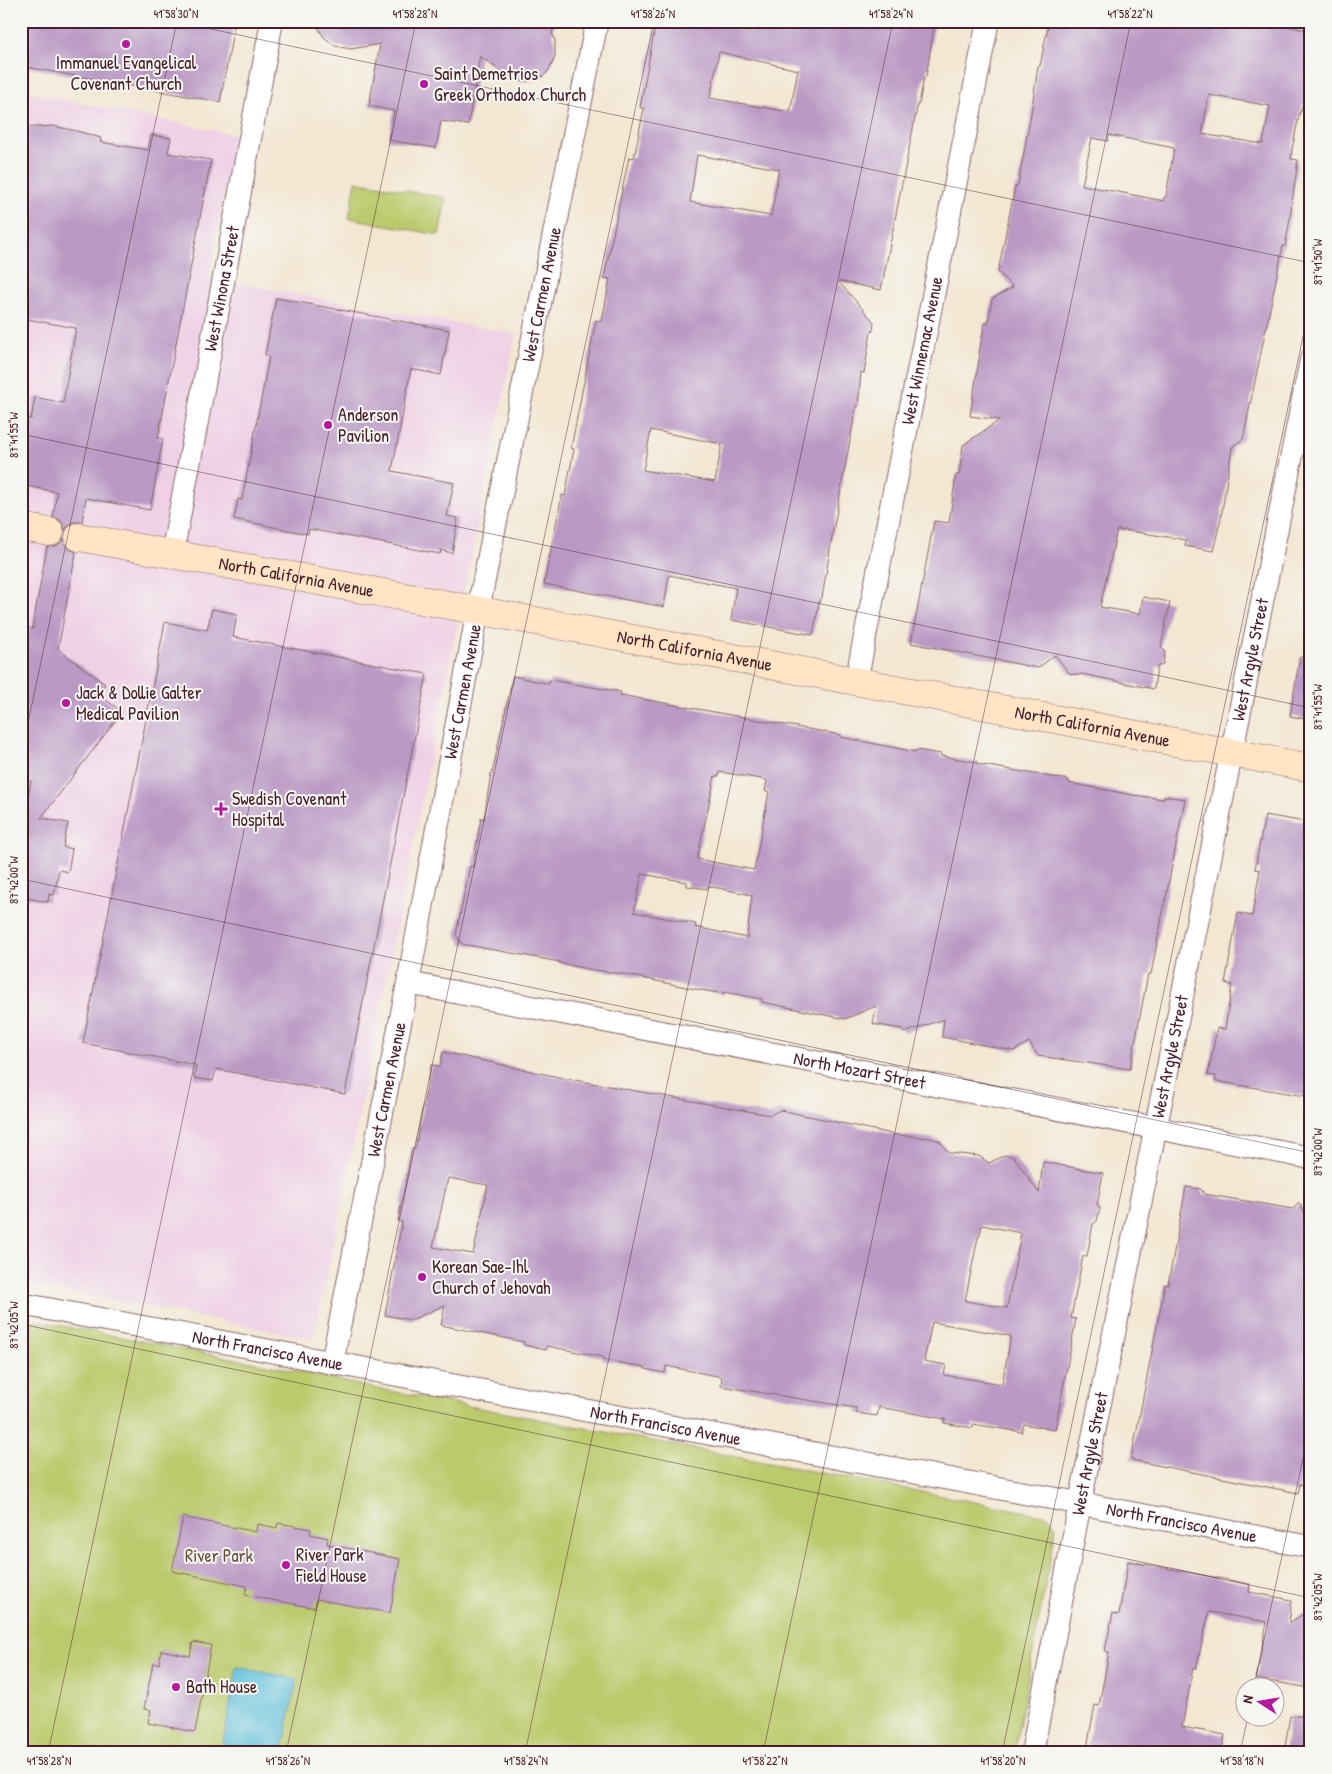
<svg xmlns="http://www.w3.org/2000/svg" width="1332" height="1774" font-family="'Patrick Hand',sans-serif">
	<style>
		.built { fill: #efd0e5 }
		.green { fill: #bbca6c; stroke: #82744c }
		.water { fill: #5cbfda; stroke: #536f82 }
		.building { fill: #ba99c4; fill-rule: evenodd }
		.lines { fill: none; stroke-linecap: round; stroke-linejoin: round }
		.street-casing { stroke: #856565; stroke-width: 24 }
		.secondary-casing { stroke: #856565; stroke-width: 29 }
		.street { stroke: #fff; stroke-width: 22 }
		.secondary { stroke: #ffe4c6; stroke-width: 28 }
		.ticks { fill: none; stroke: #4a1f2b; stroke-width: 1; stroke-opacity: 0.45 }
		.poi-dot { fill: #b5179e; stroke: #f6f6f2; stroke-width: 2 }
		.labels { text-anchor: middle; stroke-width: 4; stroke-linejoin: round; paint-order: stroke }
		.poi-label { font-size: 18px; fill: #4a1f2b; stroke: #f6f6f2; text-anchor: start }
		.street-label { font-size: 18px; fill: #4a1f2b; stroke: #f6f6f2 }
		.park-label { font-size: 18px; fill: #6c523e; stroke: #f6f6f2 }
		.neatline { fill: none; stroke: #4a1f2b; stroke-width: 2 }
		.ticks-label { font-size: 12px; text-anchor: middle; fill: #4a1f2b }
	</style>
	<rect width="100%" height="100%" fill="#f6f6f2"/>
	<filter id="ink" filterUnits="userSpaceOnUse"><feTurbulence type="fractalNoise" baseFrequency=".02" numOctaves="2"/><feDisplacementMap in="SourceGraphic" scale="10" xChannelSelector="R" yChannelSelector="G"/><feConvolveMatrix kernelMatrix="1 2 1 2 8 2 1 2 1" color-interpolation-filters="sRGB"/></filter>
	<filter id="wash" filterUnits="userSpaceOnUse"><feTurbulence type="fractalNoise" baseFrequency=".0096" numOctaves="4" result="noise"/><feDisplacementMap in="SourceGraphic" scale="20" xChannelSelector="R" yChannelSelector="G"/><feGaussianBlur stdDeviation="1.12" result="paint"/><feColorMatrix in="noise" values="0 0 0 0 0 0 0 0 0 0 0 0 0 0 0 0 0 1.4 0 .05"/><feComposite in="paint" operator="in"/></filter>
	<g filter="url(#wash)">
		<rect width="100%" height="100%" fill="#f3e7d2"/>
		<!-- built -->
		<path class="built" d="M21 91 236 135 209 278 516 334 314 1339 21 1283Z"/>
		<!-- green -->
		<path class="green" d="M356 181 446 198 439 235 349 218Z
			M21 1318 293 1370 358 1385 1048 1516 1052 1519 1056 1528 1014 1753H21Z"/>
		<!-- water -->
		<path class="water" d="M237 1667 297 1679 282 1753H221Z"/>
		<g id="blocks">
			<!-- building -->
			<path class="building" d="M21 21H235L220 102 21 66Z
				M314 21H556L552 33 555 41V57L549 70 543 76 529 81H521L507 76 480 56 468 125 441 121 436 148 388 140 394 111 369 106 380 44 351 49 335 46 324 37Z
				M656 21H696L750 32 751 21H935L926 77H924L919 104 918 103 881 290 838 281 874 322 873 331 871 332 864 373 861 372 858 406 856 408 832 537 822 598H820L813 635 731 620 736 588 669 575 664 607 544 584 562 495 565 496 574 449 571 448 575 428 596 320 602 321 610 279 604 278 629 157 634 158 644 108H640ZM719 52 798 70 790 112 710 98ZM697 155 779 169 771 216 690 202ZM651 430 722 444 715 482 643 470Z
				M1049 21H1261L1311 31V99L1302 106 1301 112 1300 111 1292 149 1291 159 1298 160 1289 225 1285 246H1283L1243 439 1232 447 1221 518 1213 551 1185 546 1186 540 1124 530V531L1117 530 1100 607 1140 614 1143 597 1170 602 1161 647 1165 651 1163 664 1157 667 1154 689 1082 674 1079 675 1070 674 1055 655 1038 668 911 643 934 521 949 523 956 475H959L963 445 1000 420 970 416 980 354 979 353 985 323H988L992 299 1013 287 998 272 1015 187 1018 185 1031 114 1038 66H1040ZM1209 95 1270 106 1263 144 1202 134ZM1109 135 1174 148 1166 197H1164V201L1082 185 1092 138 1108 141Z
				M53 126 77 131 101 138 100 142 148 150 151 135 171 138 168 153 211 160 158 438 163 439 150 510 86 498 82 522H73L67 527 65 531 64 526 60 520 53 517 57 492 21 485V417L31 419 35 397 63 403 76 328 21 318V128Z
				M276 298 449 330 441 375 411 369 392 471 454 483 447 516 458 518 452 553 441 550 440 554 309 529 308 534 234 519 238 499 242 500 269 357 265 355Z
				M64 538V543L69 549 76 552 58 649 105 684 98 694 122 712 41 818 68 823 63 847 72 849 68 872 59 870 54 895 49 894 48 902 21 897V832L31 781 21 779V621L32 630 47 547 56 546 62 542Z
				M212 609 237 614 233 637 427 674 345 1094 216 1069 213 1081 194 1078 196 1065 83 1043 165 622 207 630Z
				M1300 657 1311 658V720L1290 716Z
				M513 676 549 684 550 680 621 692 620 695 841 735 840 737 916 752 917 750 941 754V756L977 762V764L1069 780V783L1133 795 1163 799 1164 796 1185 799 1151 974H1148L1130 1069 1038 1056 1029 1042 1014 1051 942 1037 944 1019 904 1033 902 1029 873 1024 876 1006 845 1019 762 1002V999L724 992V994L695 989 623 974 588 969 559 963 560 962 462 944 456 935 470 866 473 867 481 818 484 819 491 773 492 774ZM720 772 767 780 765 791 769 792 754 870 697 859 715 776H719ZM642 874 687 882V886L707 889 708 886 752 895 747 938 695 927 696 924 634 912Z
				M1265 815 1311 823V947L1306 974 1311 975V1064L1305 1096 1215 1081 1216 1076 1208 1075 1217 1028 1225 1029 1232 985 1225 983 1238 913 1252 916 1260 870 1255 869Z
				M443 1052 563 1078 748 1111 770 1115 780 1110 897 1135 930 1138 940 1141 949 1153 979 1156 989 1163 1005 1155 1014 1157 1039 1193 1043 1162 1103 1173 1097 1205 1100 1208 1097 1221 1093 1224 1087 1256H1083L1071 1318 1076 1319 1055 1430 1024 1424 1022 1432 973 1424V1428L944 1423 945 1419 879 1407 877 1416 856 1413V1408L721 1386 722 1377 666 1366 665 1373 645 1369V1367L603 1360V1357L547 1346 546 1350 524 1345V1342L441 1325 445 1305 411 1320 385 1315 402 1222 398 1221 412 1149H415L431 1065 440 1066ZM448 1178 488 1185 473 1254 433 1247ZM982 1225 1021 1233 1007 1308 965 1301 978 1237H979ZM932 1322 1011 1336 1002 1384 944 1375 946 1365 924 1361Z
				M1186 1187 1201 1189 1204 1194 1293 1209 1299 1203 1305 1214 1311 1215V1375L1304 1411 1311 1412V1475L1309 1486 1300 1484 1298 1493 1131 1460 1165 1284 1168 1285Z
				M183 1517 256 1532 257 1524 277 1528 278 1523 295 1526 311 1529 310 1534 328 1538 327 1544 400 1559 390 1613 316 1599 315 1608 245 1595 247 1586 172 1571Z
				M1128 1561 1250 1584 1249 1592 1292 1600 1289 1623 1311 1609V1688L1256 1679 1267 1622 1209 1612 1196 1669 1193 1668 1182 1727 1225 1735 1221 1753H1086L1095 1705 1099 1706 1109 1652 1105 1651 1113 1613 1119 1615Z
				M193 1642 211 1645 195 1732 148 1723 151 1710 144 1709 153 1663 159 1664 161 1650 190 1656Z
				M1290 1716H1311V1753H1284Z"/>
		</g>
	</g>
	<g filter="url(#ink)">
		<use href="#blocks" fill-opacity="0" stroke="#856565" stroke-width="1"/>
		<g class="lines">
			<defs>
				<g id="street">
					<path id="s1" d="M172 555 272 21"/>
					<path id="s2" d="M856 682 988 21"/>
					<path id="s3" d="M408 983 1311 1158"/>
					<path id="s4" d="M21 1304 1311 1547"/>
					<path id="s5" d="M332 1363 408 983 478 610 597 21"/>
					<path id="s6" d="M1032 1753 1086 1472 1311 360"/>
				</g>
				<g id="secondary">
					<path d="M21 527 50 532"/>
					<path id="s7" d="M79 537 666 645 1311 768"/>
				</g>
			</defs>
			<!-- street casing -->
			<use href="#street" class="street-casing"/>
			<!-- secondary casing -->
			<use href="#secondary" class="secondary-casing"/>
			<!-- street -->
			<use href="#street" class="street"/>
			<!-- secondary -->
			<use href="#secondary" class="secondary"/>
		</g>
	</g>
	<!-- ticks -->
	<path class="ticks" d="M173 21 1311 263M21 434 1311 708M21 756 177 21M21 879 1311 1153M21 1324 1311 1598M1254 1686 1311 1421M48 1753 416 21M286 1753 654 21M525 1753 893 21M763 1753 1131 21M1002 1753 1311 299M1240 1753 1248 1716"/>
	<!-- markers -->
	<g class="poi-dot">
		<circle cx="126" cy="44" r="5"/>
		<circle cx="424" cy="84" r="5"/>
		<circle cx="328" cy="425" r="5"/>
		<circle cx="66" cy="703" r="5"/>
		<path d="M218.5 801.5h5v5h5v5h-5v5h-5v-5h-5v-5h5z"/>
		<circle cx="422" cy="1277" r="5"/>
		<circle cx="286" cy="1565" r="5"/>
		<circle cx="176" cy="1687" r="5"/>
	</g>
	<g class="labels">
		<!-- poi labels -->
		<g class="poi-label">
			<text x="126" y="69" text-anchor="middle">Immanuel Evangelical<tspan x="126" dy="21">Covenant Church</tspan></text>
			<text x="434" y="80">Saint Demetrios<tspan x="434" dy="21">Greek Orthodox Church</tspan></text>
			<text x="338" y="421">Anderson<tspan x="338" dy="21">Pavilion</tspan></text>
			<text x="76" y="699">Jack &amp; Dollie Galter<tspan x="76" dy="21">Medical Pavilion</tspan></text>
			<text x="232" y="805">Swedish Covenant<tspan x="232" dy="21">Hospital</tspan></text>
			<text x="432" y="1273">Korean Sae-Ihl<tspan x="432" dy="21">Church of Jehovah</tspan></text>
			<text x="296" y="1561">River Park<tspan x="296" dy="21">Field House</tspan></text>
			<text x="186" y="1693">Bath House</text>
		</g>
		<!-- street labels -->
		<g class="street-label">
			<text dy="6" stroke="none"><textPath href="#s1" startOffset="271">West Winona Street</textPath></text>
			<text dy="6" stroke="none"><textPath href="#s5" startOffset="1089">West Carmen Avenue</textPath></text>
			<text dy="6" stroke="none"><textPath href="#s2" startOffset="338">West Winnemac Avenue</textPath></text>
			<text dy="6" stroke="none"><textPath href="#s7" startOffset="221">North California Avenue</textPath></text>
			<text dy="6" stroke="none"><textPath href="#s7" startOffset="626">North California Avenue</textPath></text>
			<text dy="6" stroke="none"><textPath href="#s6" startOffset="1115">West Argyle Street</textPath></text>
			<text dy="6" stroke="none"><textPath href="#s5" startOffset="684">West Carmen Avenue</textPath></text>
			<text dy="6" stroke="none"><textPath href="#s7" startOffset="1031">North California Avenue</textPath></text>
			<text dy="6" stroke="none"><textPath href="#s6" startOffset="710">West Argyle Street</textPath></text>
			<text dy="6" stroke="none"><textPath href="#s3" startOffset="460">North Mozart Street</textPath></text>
			<text dy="6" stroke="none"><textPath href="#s5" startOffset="279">West Carmen Avenue</textPath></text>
			<text dy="6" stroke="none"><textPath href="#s4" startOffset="251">North Francisco Avenue</textPath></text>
			<text dy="6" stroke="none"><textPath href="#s4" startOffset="656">North Francisco Avenue</textPath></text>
			<text dy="6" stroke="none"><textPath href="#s6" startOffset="305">West Argyle Street</textPath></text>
			<text dy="6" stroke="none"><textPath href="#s4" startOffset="1181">North Francisco Avenue</textPath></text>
		</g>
		<!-- park labels -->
		<g class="park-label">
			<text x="219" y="1562">River Park</text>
		</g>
	</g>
	<!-- margin -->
	<rect width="1332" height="1774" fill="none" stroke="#f6f6f2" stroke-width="55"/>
	<!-- north arrow -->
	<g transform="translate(1260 1702) rotate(282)"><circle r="24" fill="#f6f6f2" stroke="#b1a0a2"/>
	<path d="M0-4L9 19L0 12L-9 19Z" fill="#b5179e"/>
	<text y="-8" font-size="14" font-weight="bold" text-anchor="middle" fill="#4a1f2b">N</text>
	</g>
	<rect x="28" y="28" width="1276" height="1718" class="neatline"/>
	<g class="ticks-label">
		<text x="176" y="18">41°58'30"N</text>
		<text x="415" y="18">41°58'28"N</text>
		<text x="653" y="18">41°58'26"N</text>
		<text x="891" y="18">41°58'24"N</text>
		<text x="1130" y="18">41°58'22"N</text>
		<text transform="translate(1318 262) rotate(-90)" y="4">87°41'50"W</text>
		<text transform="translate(14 435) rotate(-90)" y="4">87°41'55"W</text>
		<text transform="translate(1318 707) rotate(-90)" y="4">87°41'55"W</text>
		<text transform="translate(14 880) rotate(-90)" y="4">87°42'00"W</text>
		<text transform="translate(1318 1152) rotate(-90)" y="4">87°42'00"W</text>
		<text transform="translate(14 1325) rotate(-90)" y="4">87°42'05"W</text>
		<text transform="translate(1318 1597) rotate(-90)" y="4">87°42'05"W</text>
		<text x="49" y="1765">41°58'28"N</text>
		<text x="288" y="1765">41°58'26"N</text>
		<text x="526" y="1765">41°58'24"N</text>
		<text x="765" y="1765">41°58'22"N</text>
		<text x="1003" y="1765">41°58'20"N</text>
		<text x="1242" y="1765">41°58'18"N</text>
	</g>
</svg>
